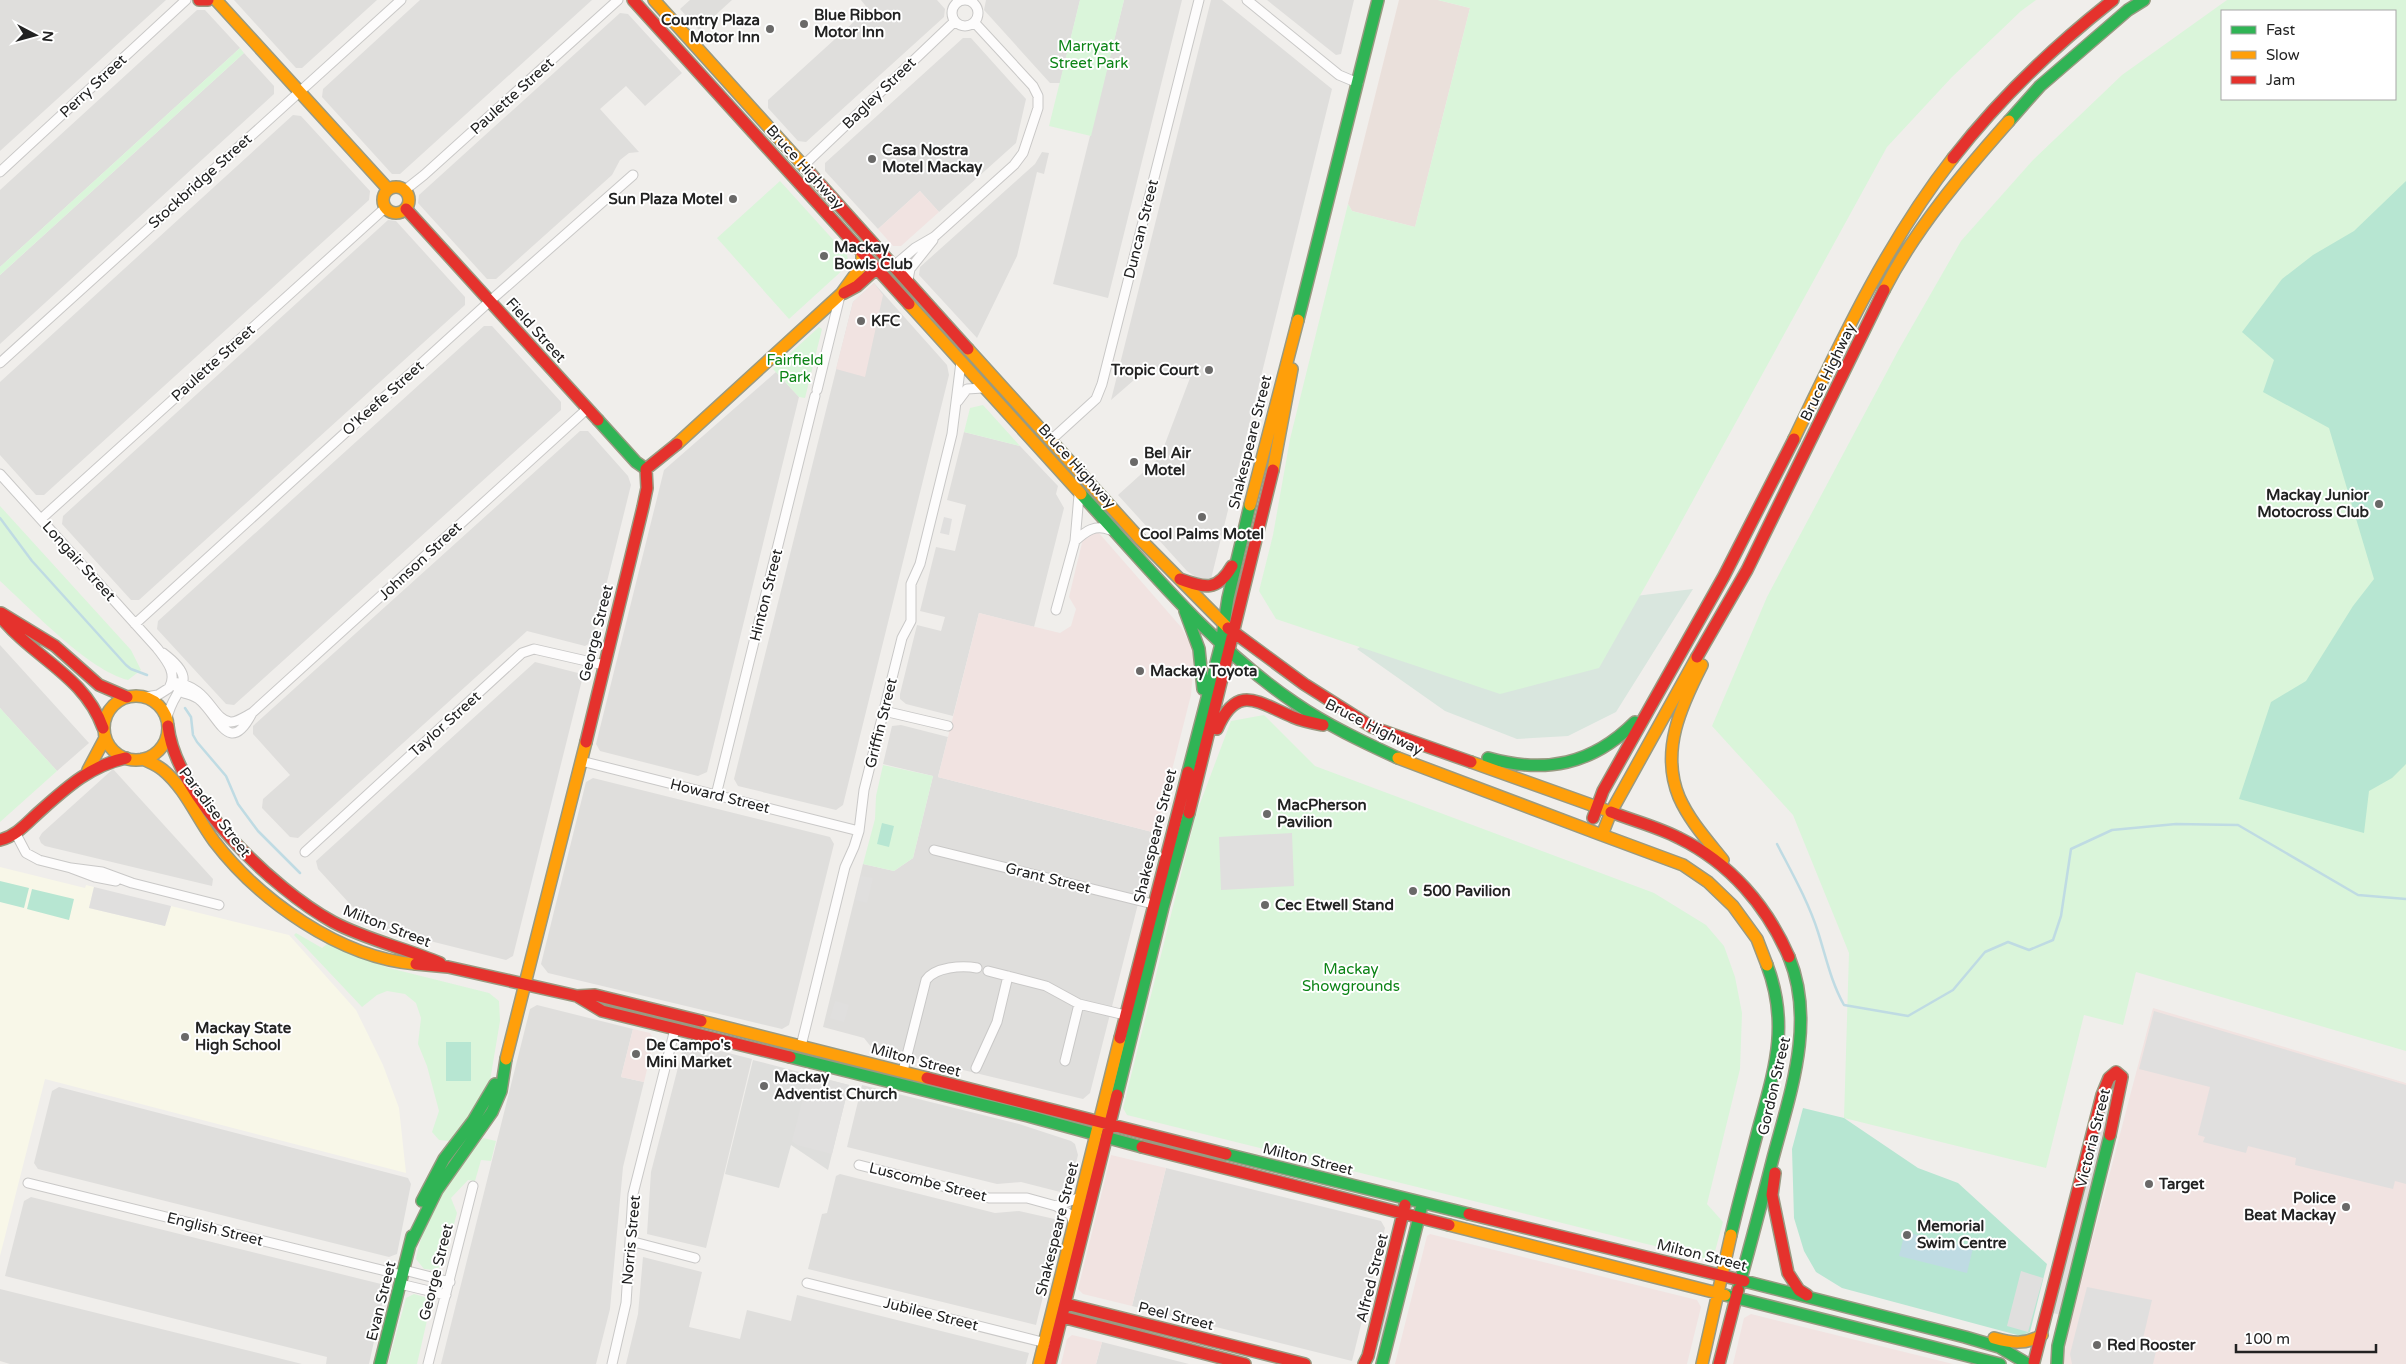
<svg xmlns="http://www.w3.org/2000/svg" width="2406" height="1364" font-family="'Varela Round',sans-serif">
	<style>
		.residential { fill: #dfdedc }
		.commercial { fill: #f1e3e1 }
		.education { fill: #f8f7e8 }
		.religious { fill: #dededc }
		.military { fill: #eae0db }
		.wetland { fill: #d9e6de }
		.park { fill: #daf5da; fill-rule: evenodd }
		.pitch { fill: #b7e6d2 }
		.parking { fill: #e0dfde }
		.water { fill: #bfdbe3 }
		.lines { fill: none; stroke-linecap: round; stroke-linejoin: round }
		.stream { stroke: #bfdbe3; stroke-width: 2.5 }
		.street-casing { stroke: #c9c8c7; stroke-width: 11 }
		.fast-casing { stroke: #999a82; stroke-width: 14 }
		.slow-casing { stroke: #999a82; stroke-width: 14 }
		.jam-casing { stroke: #999a82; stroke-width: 14 }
		.street { stroke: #fdfcfc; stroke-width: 9 }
		.fast { stroke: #30b455; stroke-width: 11 }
		.slow { stroke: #ff9f0a; stroke-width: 11 }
		.jam { stroke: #e5322d; stroke-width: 11 }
		.poi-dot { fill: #6a6968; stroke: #fff; stroke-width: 2 }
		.labels { text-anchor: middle; stroke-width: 4; stroke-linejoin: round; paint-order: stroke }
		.poi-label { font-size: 15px; font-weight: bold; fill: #222; stroke: #fff; text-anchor: start }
		.park-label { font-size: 15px; fill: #0c8416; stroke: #fff }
		.street-label { font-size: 15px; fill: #222; stroke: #fff }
	</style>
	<rect width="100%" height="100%" fill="#f0eeeb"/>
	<!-- residential -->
	<path class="residential" d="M0 0H166L0 151Z
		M234 0H377L302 68H296Z
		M420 0H592L400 174H392L322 97 323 89Z
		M690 0H732L699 30 680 9Z
		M861 0H937L945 9 944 17 806 142 798 141 768 108V100L868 9Z
		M986 0H1080L1060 83H1050L984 10Z
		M1124 0H1182L1108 298 1053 284Z
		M1211 0H1222L1332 89 1211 579 1200 580 1187 571 1118 495 1160 457 1190 378 1183 379 1149 367 1111 400Z
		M1267 0H1354L1341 54 1336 55Z
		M197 10H205L240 48 0 267V190Z
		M620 13 628 14 682 73 645 106 626 86 600 109 639 152 629 153 620 160 612 175 496 279H487L418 203 419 195Z
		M963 38H971L1026 99 1016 143 939 212 920 191 878 229 825 171V163Z
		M244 53 274 86V94L0 344V275Z
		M293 115 301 116 370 191 369 200 44 495H36L0 455V382Z
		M1042 152 1049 153 1044 174 1037 172 1017 256 977 338 919 275 920 267 1035 164Z
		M388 220 396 221 465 297V305L139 600H131L62 524 63 516Z
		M874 283 947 365 949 375 843 805 836 810 738 786 734 779 853 302Z
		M484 326H492L561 402V410L234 705 226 704 157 629 158 621Z
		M776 372 799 397 707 772 698 776 600 751 596 744 664 470Z
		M580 431H588L628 476 631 485 592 642 585 646 527 631 298 838 290 837 262 808 263 799 290 775 253 734V726Z
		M964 432 1020 446 1058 486 1056 494 1064 508 1034 627 979 613 953 716 906 704 900 699V694L917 625 941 631 945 617 920 611 936 547 955 551 966 505 947 500Z
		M0 645 89 743 57 771 0 708Z
		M535 662 578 673 582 680 513 956 506 960 370 926 318 869 316 861Z
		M901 725 948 737 938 777 1156 833 1090 1093 1083 1099 872 1048 864 1038 823 1027 863 864 894 871 913 858 933 776 883 764 892 726Z
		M113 769 213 879 212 886 45 846 41 843 39 838 42 833Z
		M593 778 830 837 834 844 789 1025 782 1029 548 973 541 964 586 782Z
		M537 1005 633 1029 621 1077 644 1082 623 1167 610 1309 596 1364H441L530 1009Z
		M689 1043 752 1059 706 1248 647 1234 651 1172 683 1048Z
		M862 1085 1019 1124 1071 1141 1075 1144 1078 1155 1068 1194 1021 1182 997 1184 847 1147Z
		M59 1087 408 1178 411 1184 397 1254 389 1257 38 1169 34 1163 52 1091Z
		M1166 1168 1381 1221 1385 1228 1352 1361 1132 1306Z
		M840 1174 995 1213 1019 1211 1059 1220 1061 1224 1036 1325 808 1269 822 1214 827 1213 836 1176Z
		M31 1197 381 1284 385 1291 369 1364H326L327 1357 5 1276 24 1201Z
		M643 1257 702 1272 689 1327 740 1339 747 1310 791 1321 797 1295 1029 1353 1026 1364H626L638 1314Z
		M0 1289 302 1364H10L0 1361Z
		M1102 1342 1189 1364H1096Z"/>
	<!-- commercial -->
	<path class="commercial" d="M920 191 939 212 901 246H893L878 229Z
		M874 283 883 295 865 377 836 369 853 302Z
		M1092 525 1181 627 1189 642 1194 659 1191 695 1156 833 938 777 979 613 1060 633 1071 626 1076 609 1069 597 1086 526Z
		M2153 1008 2406 1083V1364H2063L2061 1360Z
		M633 1029 650 1033 654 1040 644 1082 621 1077Z
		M1111 1155 1166 1168 1132 1306 1083 1294 1078 1289Z
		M1430 1234 1697 1300 1701 1307 1687 1364H1395L1427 1236Z
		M1751 1314 1953 1364H1733L1744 1318Z
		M1072 1335 1102 1342 1096 1364H1061L1067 1339Z"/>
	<!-- education -->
	<path class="education" d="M0 867 85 888 86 885 94 887 89 908 165 926 171 906 289 935 356 1010 383 1065 399 1108 406 1173 45 1079 0 1256Z"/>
	<!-- religious -->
	<path class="religious" d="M753 1060 849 1085 828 1170 791 1145 779 1188 725 1174Z"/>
	<!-- military -->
	<path class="military" d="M1399 0H1438L1470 8 1415 227 1352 211 1348 204Z"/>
	<!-- wetland -->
	<path class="wetland" d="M1693 589 1616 712 1568 736 1517 739 1445 711 1357 649 1412 613 1586 602Z"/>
	<!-- park -->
	<path class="park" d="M1080 0H1124L1091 136 1049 126Z
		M1438 0H2036L2021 11 1952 77 1887 147 1668 546 1599 668 1500 694 1276 619 1259 591 1273 535 1290 439 1348 204 1352 211 1415 227 1470 8Z
		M2227 0H2406V1051L2136 972 2123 1025 2084 1015 2046 1168 1844 1118 1849 953 1793 815 1712 726 1767 597 1898 351 1961 241 2033 160 2122 75ZM2222 11H2395V99H2222Z
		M240 48 244 53 0 275V267Z
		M780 181 847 255 849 263 846 267 789 319 717 238Z
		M819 327 822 329 805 398 799 397 773 369Z
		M983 405 1020 446 964 432 970 408Z
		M0 506 131 650 141 670 128 680C88 670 32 610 0 581Z
		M0 708 57 771 0 822Z
		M1264 715 1315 766 1654 893 1706 925 1724 946 1735 977 1742 1013 1740 1069 1707 1204 1723 1222 1714 1255 1707 1259 1127 1115 1123 1108 1196 814 1231 721Z
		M883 765 933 776 913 858 894 871 863 864 875 819 876 796Z
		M296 933 322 948 327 944 389 968 489 993 499 1001 500 1021 490 1081 482 1097 455 1136 449 1141 439 1140 432 1132 439 1111 427 1066 418 1044 421 1018 416 1003 405 994 387 991 377 995 362 1007 294 935Z
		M483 1138 496 1141 491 1161 481 1160 475 1181 468 1180 451 1198 457 1213 443 1265 434 1270 424 1269 416 1259C425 1213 453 1172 483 1138Z
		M414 1294 428 1298 433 1308 428 1316 417 1364H388L406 1298Z"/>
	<!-- pitch -->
	<path class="pitch" d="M2406 181V764L2392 778 2369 791 2364 833 2239 799 2271 702 2306 681 2353 606 2374 579 2329 428 2263 392 2274 360 2242 332 2282 279 2313 255 2354 231Z
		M882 823 894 826 889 847 877 844Z
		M0 881 29 888 24 908 0 902Z
		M32 889 74 899 69 920 27 909Z
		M446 1042H471V1081H446Z
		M1803 1108 1844 1118 1918 1168 1958 1183 2047 1264 2030 1332 2021 1336 1842 1288 1816 1272 1804 1251 1794 1218 1792 1149Z"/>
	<!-- parking -->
	<path class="parking" d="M944 517 952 519 949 535 940 533Z
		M1292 833 1294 886 1221 890 1219 837Z
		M861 876 873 878 867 903 855 900Z
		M94 887 171 906 165 926 89 908Z
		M835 1001 849 1005 844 1022 830 1018Z
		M2154 1011 2406 1085V1184L2395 1181 2393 1189 2295 1165 2296 1158 2248 1146 2246 1153 2203 1142 2205 1137 2198 1135 2210 1087 2139 1069Z
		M809 1075 849 1085 832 1154 797 1145 792 1141Z
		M2106 1096 2114 1098 2061 1315 2053 1313Z
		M1397 1254 1406 1256 1385 1343 1376 1340Z
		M2021 1271 2043 1278 2028 1332 2007 1326Z
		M2087 1287 2152 1300 2141 1347 2156 1351 2153 1364H2072L2070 1354Z"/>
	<!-- water -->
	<path class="water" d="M1905 1232 1973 1248 1967 1273 1899 1256Z"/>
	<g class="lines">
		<!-- stream -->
		<path class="stream" d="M0 518 32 561 126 665 131 669 147 675
			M185 708 191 717 193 735 197 742 226 776 238 804 258 831 300 873
			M1777 844C1792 873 1808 901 1818 932 1826 957 1831 982 1844 1005L1908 1016 1953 990 1985 952 2008 942 2029 950 2053 940 2061 916 2071 849 2112 830 2176 824 2238 825 2358 895 2406 899"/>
		<defs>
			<path id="street" d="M1247 0 1339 75 1358 83
				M952 13a13 13 0 1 1 26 0a13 13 0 1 1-26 0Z
				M804 165 955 21
				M0 172 186 0
				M405 190 424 175 618 0
				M895 265 915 248 934 237 1014 165 1023 153 1038 108V96L1033 86 974 22
				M908 280 910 269 933 240
				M0 363 401 0
				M817 390 840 296
				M958 401 967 389 983 388
				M1051 440 1096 399 1102 384 1199 0
				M0 474 157 648C166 660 178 673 169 688L158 695 145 697
				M41 519 385 208
				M1075 541C1086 531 1095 524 1110 530
				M1056 610 1075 541 1079 495
				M135 624 490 301 633 175
				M163 653C203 683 172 687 167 719
				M172 682C176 686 179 691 184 693 190 695 196 696 201 701 220 719 230 756 252 713L587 409
				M172 682C210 686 211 719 230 722 236 723 246 716 252 713
				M884 711 948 726
				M581 761 859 831
				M716 795 815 396
				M16 834 26 853 39 860 71 868 95 877 116 881
				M934 850 1157 905
				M305 852 522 653 534 649 604 665
				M71 868 102 872 132 883 219 905
				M988 971 1046 986 1079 1004 1125 1015
				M801 1046 845 867 854 847 859 831 864 790 902 638 911 621V584L920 564 952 434 961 362
				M1065 1061 1079 1004
				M976 1068 997 1022 1008 976
				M903 1071 926 980C935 967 962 965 977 968
				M859 1165 989 1198H1027L1056 1206 1071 1215 1074 1224
				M28 1183 402 1275
				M1056 1206 1081 1197
				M630 1241 695 1258
				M404 1270 450 1282
				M807 1283 1050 1344
				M400 1284 446 1295
				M428 1364 473 1186
				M612 1364 626 1303 633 1194 675 1029"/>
			<path id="fast" d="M2009 121 2040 86 2128 10 2144 0
				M1298 320 1378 0
				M598 420 636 462 646 469
				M1081 494C1148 567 1212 647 1295 703 1327 725 1363 742 1398 758
				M1185 611 1199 649 1203 689
				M1488 758C1545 774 1592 765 1635 722
				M1188 772 1221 644 1228 598 1250 505
				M790 1057 1028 1116 1142 1147
				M1117 1095 1163 907 1189 813
				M1226 1154 1469 1214
				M422 1201 444 1159 473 1121 495 1084
				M1731 1235C1739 1200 1749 1165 1758 1130 1774 1071 1790 1026 1767 965
				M410 1245 437 1190 492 1112 501 1091 506 1059
				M1744 1281 1965 1337 1999 1347 2028 1364
				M1738 1290C1750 1246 1762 1202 1773 1158 1790 1093 1816 1023 1789 957
				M1725 1295 2000 1364
				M380 1364 412 1236
				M1382 1364 1421 1209
				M2057 1364 2058 1346 2110 1135"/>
			<path id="slow" d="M216 0 388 189
				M654 0 810 173
				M383 200a13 13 0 1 1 26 0a13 13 0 1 1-26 0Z
				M1884 290C1916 228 1963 173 2009 121
				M909 304 1081 494
				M968 349 1141 540 1228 628
				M1794 439C1841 341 1886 244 1953 158
				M677 444 841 294 862 265V252
				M1273 470 1292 369
				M1250 505 1298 320
				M1702 665C1681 706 1660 751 1679 797 1689 820 1707 840 1723 860
				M104 728a32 32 0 1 1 64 0a32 32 0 1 1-64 0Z
				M1398 758 1602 835 1611 812 1697 657
				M143 759C149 762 157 765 163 770 185 788 197 818 214 841 259 900 340 958 416 964
				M1471 762 1611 812
				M88 770 105 738
				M1602 835 1683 865 1708 882 1733 906 1757 939 1767 965
				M701 1021 927 1078
				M506 1059 586 742
				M1449 1225 1725 1295
				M1994 1338C2012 1343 2025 1345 2042 1335
				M1039 1364 1120 1038
				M1702 1364 1731 1235"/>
			<path id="jam" d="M199 0H208
				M633 0 909 304
				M1953 158C2000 98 2053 47 2113 0
				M810 173 968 349
				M406 209 598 420
				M844 293 857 286 877 268
				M1180 579C1205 588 1217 592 1232 566
				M1 613 55 646 99 685 127 697
				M0 616C33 658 84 675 103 728
				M1228 628 1304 684 1372 727 1471 762
				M1697 657 1747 570 1884 290
				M168 726C176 797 273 889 333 922 367 940 405 948 440 963
				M1217 729C1237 683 1257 702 1293 717 1302 721 1313 723 1323 725
				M586 742 643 507 647 488 646 469 677 444
				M1611 812C1634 821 1658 827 1679 838 1730 863 1767 906 1789 957
				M1189 813 1273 470
				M1593 818 1603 791 1724 576 1794 439
				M0 840C16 836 26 824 38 813 65 789 89 766 126 758
				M416 964 448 967 577 996 595 995 701 1021
				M577 996 602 1011 790 1057
				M1120 1038 1188 772
				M927 1078 1226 1154
				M1142 1147 1449 1225
				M1775 1173 1772 1195 1788 1273 1799 1290 1807 1295
				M1469 1214 1744 1281
				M1066 1304 1305 1364
				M1062 1317 1245 1364
				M2034 1362 2102 1095 2109 1078 2116 1072 2122 1077 2110 1135
				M1050 1364 1117 1095
				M1364 1364 1368 1356 1405 1205
				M1719 1364 1738 1290"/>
		</defs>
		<!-- street casing -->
		<use href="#street" class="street-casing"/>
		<!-- fast casing -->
		<use href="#fast" class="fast-casing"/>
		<!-- slow casing -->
		<use href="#slow" class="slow-casing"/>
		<!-- jam casing -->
		<use href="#jam" class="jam-casing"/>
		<!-- street -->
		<use href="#street" class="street"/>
		<!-- fast -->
		<use href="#fast" class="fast"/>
		<!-- slow -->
		<use href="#slow" class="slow"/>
		<!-- jam -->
		<use href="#jam" class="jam"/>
	</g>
	<!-- markers -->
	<g class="poi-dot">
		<circle cx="804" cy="24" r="5"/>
		<circle cx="770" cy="29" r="5"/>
		<circle cx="872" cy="159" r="5"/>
		<circle cx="733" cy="199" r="5"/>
		<circle cx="824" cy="256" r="5"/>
		<circle cx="861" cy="321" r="5"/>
		<circle cx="1209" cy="370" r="5"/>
		<circle cx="1134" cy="462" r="5"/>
		<circle cx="2379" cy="504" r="5"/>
		<circle cx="1202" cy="517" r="5"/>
		<circle cx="1140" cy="671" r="5"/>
		<circle cx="1267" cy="814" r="5"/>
		<circle cx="1413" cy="891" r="5"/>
		<circle cx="1265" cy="905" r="5"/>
		<circle cx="185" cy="1037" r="5"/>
		<circle cx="636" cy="1054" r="5"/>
		<circle cx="764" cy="1086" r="5"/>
		<circle cx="2149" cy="1184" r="5"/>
		<circle cx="2346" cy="1207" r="5"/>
		<circle cx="1907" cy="1235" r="5"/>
		<circle cx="2097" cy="1345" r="5"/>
	</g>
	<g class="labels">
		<!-- poi labels -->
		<g class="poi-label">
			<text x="814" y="20">Blue Ribbon<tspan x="814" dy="17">Motor Inn</tspan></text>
			<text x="760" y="25" text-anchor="end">Country Plaza<tspan x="760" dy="17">Motor Inn</tspan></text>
			<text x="882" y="155">Casa Nostra<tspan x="882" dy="17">Motel Mackay</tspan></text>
			<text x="723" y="204" text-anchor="end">Sun Plaza Motel</text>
			<text x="834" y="252">Mackay<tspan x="834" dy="17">Bowls Club</tspan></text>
			<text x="871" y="326">KFC</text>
			<text x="1199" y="375" text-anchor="end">Tropic Court</text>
			<text x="1144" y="458">Bel Air<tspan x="1144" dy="17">Motel</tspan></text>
			<text x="2369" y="500" text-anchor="end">Mackay Junior<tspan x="2369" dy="17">Motocross Club</tspan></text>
			<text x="1202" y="539" text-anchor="middle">Cool Palms Motel</text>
			<text x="1150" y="676">Mackay Toyota</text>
			<text x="1277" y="810">MacPherson<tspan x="1277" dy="17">Pavilion</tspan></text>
			<text x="1423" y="896">500 Pavilion</text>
			<text x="1275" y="910">Cec Etwell Stand</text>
			<text x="195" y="1033">Mackay State<tspan x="195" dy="17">High School</tspan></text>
			<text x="646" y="1050">De Campo's<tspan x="646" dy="17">Mini Market</tspan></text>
			<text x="774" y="1082">Mackay<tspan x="774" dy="17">Adventist Church</tspan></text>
			<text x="2159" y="1189">Target</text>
			<text x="2336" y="1203" text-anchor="end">Police<tspan x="2336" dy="17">Beat Mackay</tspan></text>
			<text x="1917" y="1231">Memorial<tspan x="1917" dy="17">Swim Centre</tspan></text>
			<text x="2107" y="1350">Red Rooster</text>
		</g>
		<!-- park labels -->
		<g class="park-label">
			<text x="1089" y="51">Marryatt<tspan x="1089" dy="17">Street Park</tspan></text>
			<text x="795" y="365">Fairfield<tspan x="795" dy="17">Park</tspan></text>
			<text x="1351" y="974">Mackay<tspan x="1351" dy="17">Showgrounds</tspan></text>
		</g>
		<!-- street labels -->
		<g class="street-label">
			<text transform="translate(93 86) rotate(-43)" y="5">Perry Street</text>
			<text transform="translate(879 93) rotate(-44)" y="5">Bagley Street</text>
			<text transform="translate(512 96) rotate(-42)" y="5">Paulette Street</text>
			<text transform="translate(805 167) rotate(48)" y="5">Bruce Highway</text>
			<text transform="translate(200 181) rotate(-42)" y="5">Stockbridge Street</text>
			<text transform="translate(1141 229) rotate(-76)" y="5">Duncan Street</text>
			<text transform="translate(536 330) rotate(48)" y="5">Field Street</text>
			<text transform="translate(213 363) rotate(-42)" y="5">Paulette Street</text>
			<text transform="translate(1828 372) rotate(-64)" y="5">Bruce Highway</text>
			<text transform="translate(383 398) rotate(-42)" y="5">O'Keefe Street</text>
			<text transform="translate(1250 442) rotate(-76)" y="5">Shakespeare Street</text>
			<text transform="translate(1077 466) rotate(48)" y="5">Bruce Highway</text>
			<text transform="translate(79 561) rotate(48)" y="5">Longair Street</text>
			<text transform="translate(420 561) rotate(-43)" y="5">Johnson Street</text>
			<text transform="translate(766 595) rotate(-76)" y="5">Hinton Street</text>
			<text transform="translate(596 633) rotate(-76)" y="5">George Street</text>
			<text transform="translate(881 723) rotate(-76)" y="5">Griffin Street</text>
			<text transform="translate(445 724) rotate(-42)" y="5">Taylor Street</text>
			<text transform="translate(1374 727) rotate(27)" y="5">Bruce Highway</text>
			<text transform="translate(720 796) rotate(14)" y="5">Howard Street</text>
			<text transform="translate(215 812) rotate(53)" y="5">Paradise Street</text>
			<text transform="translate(1155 836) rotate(-76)" y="5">Shakespeare Street</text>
			<text transform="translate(1048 878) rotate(14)" y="5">Grant Street</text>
			<text transform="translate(387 926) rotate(21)" y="5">Milton Street</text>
			<text transform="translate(916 1060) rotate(15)" y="5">Milton Street</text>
			<text transform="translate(1774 1086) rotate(-77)" y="5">Gordon Street</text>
			<text transform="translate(2093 1138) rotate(-76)" y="5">Victoria Street</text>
			<text transform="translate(1308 1159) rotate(14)" y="5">Milton Street</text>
			<text transform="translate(928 1182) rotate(14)" y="5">Luscombe Street</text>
			<text transform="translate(215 1229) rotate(14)" y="5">English Street</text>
			<text transform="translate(1057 1229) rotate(-76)" y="5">Shakespeare Street</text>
			<text transform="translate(631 1240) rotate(-85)" y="5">Norris Street</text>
			<text transform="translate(1702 1255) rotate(14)" y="5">Milton Street</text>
			<text transform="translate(436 1272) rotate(-76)" y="5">George Street</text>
			<text transform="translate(1372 1278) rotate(-76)" y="5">Alfred Street</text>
			<text transform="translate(381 1301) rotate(-76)" y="5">Evan Street</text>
			<text transform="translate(931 1314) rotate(14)" y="5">Jubilee Street</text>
			<text transform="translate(1176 1316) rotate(14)" y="5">Peel Street</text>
		</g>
	</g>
	<!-- legend -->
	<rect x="2221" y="10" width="175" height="90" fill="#ffffff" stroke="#a7a7a7"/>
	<rect x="2231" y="26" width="25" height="8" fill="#30b455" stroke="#a7a7a7"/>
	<text x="2266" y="35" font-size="15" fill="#222222">Fast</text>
	<rect x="2231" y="51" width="25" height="8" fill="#ff9f0a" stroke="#a7a7a7"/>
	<text x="2266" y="60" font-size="15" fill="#222222">Slow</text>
	<rect x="2231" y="76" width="25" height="8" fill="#e5322d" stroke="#a7a7a7"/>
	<text x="2266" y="85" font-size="15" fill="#222222">Jam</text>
	<!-- north arrow -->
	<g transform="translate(35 35) rotate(96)" stroke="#ffffff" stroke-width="4" paint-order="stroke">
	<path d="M0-4L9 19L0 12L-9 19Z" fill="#222222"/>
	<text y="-8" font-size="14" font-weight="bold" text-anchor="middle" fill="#222222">N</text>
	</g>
	<!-- scale -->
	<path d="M2236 1344v8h140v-8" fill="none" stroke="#222222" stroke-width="2.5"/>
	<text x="2244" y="1344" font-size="15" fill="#222222" stroke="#ffffff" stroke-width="4" paint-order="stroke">100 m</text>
</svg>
